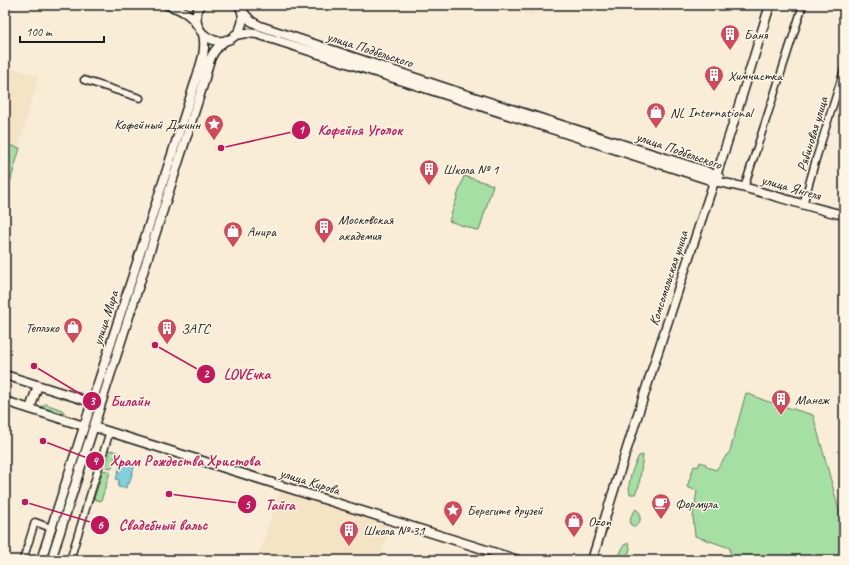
<svg xmlns="http://www.w3.org/2000/svg" width="849" height="565" font-family="Caveat,sans-serif">
	<style>
		.built { fill: #f5e3c6 }
		.green { fill: #a6dfa4; stroke: #617e60 }
		.water { fill: #81d0dc; stroke: #59888f }
		.lines { fill: none; stroke-linecap: round; stroke-linejoin: round }
		.street-casing { stroke: #1c1c1c; stroke-width: 9 }
		.secondary-casing { stroke: #1c1c1c; stroke-width: 11 }
		.street { stroke: #fcf5e5; stroke-width: 6 }
		.secondary { stroke: #fcf5e5; stroke-width: 8 }
		.labels { text-anchor: middle; stroke-width: 3; stroke-linejoin: round; paint-order: stroke }
		.poi-label { font-size: 14px; fill: #1c1c1c; stroke: #fcf5e5; text-anchor: start }
		.street-label { font-size: 14px; fill: #1c1c1c; stroke: #fcf5e5 }
		.leader { fill: none; stroke: #c2185b; stroke-width: 1.5 }
		.callout-dot { fill: #c2185b; stroke: #fcf5e5; stroke-width: 1.5 }
		.mark-label { font-size: 12px; text-anchor: middle; font-weight: bold; fill: #fff }
		.callout-label { font-size: 15px; text-anchor: middle; font-weight: bold; fill: #c2185b; stroke: #fcf5e5; stroke-width: 3; stroke-linejoin: round; paint-order: stroke }
	</style>
	<rect width="100%" height="100%" fill="#f9edd7"/>
	<filter id="ink" filterUnits="userSpaceOnUse"><feTurbulence type="fractalNoise" baseFrequency=".025" numOctaves="2"/><feDisplacementMap in="SourceGraphic" scale="8" xChannelSelector="R" yChannelSelector="G"/><feConvolveMatrix kernelMatrix="1 2 1 2 8 2 1 2 1" color-interpolation-filters="sRGB"/></filter>
	<g filter="url(#ink)">
		<!-- built -->
		<path class="built" d="M502 5H537L533 16Z
			M5 66 39 76 19 145 5 141Z
			M280 490 391 526 379 560H257Z"/>
		<!-- green -->
		<path class="green" d="M5 144 20 148 5 200Z
			M464 176 493 185 479 231 449 221Z
			M746 393 766 401 813 415 844 528V560H735L730 553V548L695 536 693 517 697 491 687 487 694 466 698 467 700 462 706 464 707 467 716 470 730 451Z
			M46 404 62 410 64 412V416L38 408Z
			M110 450 117 452 112 468 106 467Z
			M643 455 639 486 635 494H630C627 482 633 467 639 456Z
			M103 470 110 472 101 501 94 499Z
			M636 509 640 513V521L635 527 630 524 631 516Z
			M629 543 630 549 626 560H617L624 545Z"/>
		<!-- water -->
		<path class="water" d="M122 460 135 464 129 484 127 483 126 488 123 487V488L118 487 119 480 116 479Z"/>
		<g class="lines">
			<defs>
				<path id="street" d="M84 80 140 98
					M744 188 803 5
					M803 205 816 159 844 70
					M23 560 35 522 51 528
					M70 560 110 431"/>
				<path id="secondary" d="M167 5C180 9 190 13 197 25
					M200 5C184 34 226 56 240 29 244 21 244 13 239 5
					M242 11 251 21 260 26 461 93 703 170 719 177
					M235 35 246 33 257 34 713 181C758 188 800 206 844 215
					M5 375 91 402
					M5 401 84 426
					M30 409 38 385
					M94 427 518 560
					M41 560 195 83C200 66 207 51 203 34
					M51 560 203 85C209 65 208 53 226 40
					M592 560C634 425 677 291 722 158 739 107 754 56 770 5"/>
			</defs>
			<!-- street casing -->
			<use href="#street" class="street-casing"/>
			<!-- secondary casing -->
			<use href="#secondary" class="secondary-casing"/>
			<!-- street -->
			<use href="#street" class="street"/>
			<!-- secondary -->
			<use href="#secondary" class="secondary"/>
		</g>
	</g>
	<!-- icons -->
	<defs>
		<symbol id="building-pin" viewBox="-11 -11 22 30"><path d="M0 17L-7.5 6A9.5 9.5 0 1 1 7.5 6Z" fill="#d1495b" stroke="#fcf5e5"/><path d="M-4-6H4V6H1V3H-1V6H-4ZM-2.5-4.3h1.7v1.8h-1.7ZM.8-4.3h1.7v1.8H.8ZM-2.5-1h1.7V.8h-1.7ZM.8-1h1.7V.8H.8Z" fill="#fff"/></symbol>
		<symbol id="shop-pin" viewBox="-11 -11 22 30"><path d="M0 17L-7.5 6A9.5 9.5 0 1 1 7.5 6Z" fill="#d1495b" stroke="#fcf5e5"/><path d="M-5-2.5h2.3a2.7 3.5 0 0 1 5.4 0H5L5.5 6h-11ZM-1.5-2.5h3a1.5 2.3 0 0 0-3 0Z" fill="#fff"/></symbol>
		<symbol id="sight-pin" viewBox="-11 -11 22 30"><path d="M0 17L-7.5 6A9.5 9.5 0 1 1 7.5 6Z" fill="#d1495b" stroke="#fcf5e5"/><path d="M0-6L1.8-2.2L6-1.7L2.9 1.2L3.7 5.4L0 3.3L-3.7 5.4L-2.9 1.2L-6-1.7L-1.8-2.2Z" fill="#fff"/></symbol>
		<symbol id="cafe-pin" viewBox="-11 -11 22 30"><path d="M0 17L-7.5 6A9.5 9.5 0 1 1 7.5 6Z" fill="#d1495b" stroke="#fcf5e5"/><path d="M-5.5-4.5H6V0H3Q3 3.5 0 3.5H-2.5Q-5.5 3.5-5.5 0ZM3-3.2v2h1.7v-2ZM-6 4.5H4V6H-6Z" fill="#fff"/></symbol>
	</defs>
	<g fill-rule="evenodd">
		<use href="#building-pin" x="719" y="23" width="22" height="30"/>
		<use href="#building-pin" x="703" y="64" width="22" height="30"/>
		<use href="#shop-pin" x="645" y="101" width="22" height="30"/>
		<use href="#sight-pin" x="203" y="113" width="22" height="30"/>
		<use href="#building-pin" x="418" y="158" width="22" height="30"/>
		<use href="#building-pin" x="313" y="216" width="22" height="30"/>
		<use href="#shop-pin" x="222" y="220" width="22" height="30"/>
		<use href="#shop-pin" x="62" y="316" width="22" height="30"/>
		<use href="#building-pin" x="156" y="317" width="22" height="30"/>
		<use href="#building-pin" x="770" y="388" width="22" height="30"/>
		<use href="#cafe-pin" x="650" y="492" width="22" height="30"/>
		<use href="#sight-pin" x="442" y="499" width="22" height="30"/>
		<use href="#shop-pin" x="563" y="510" width="22" height="30"/>
		<use href="#building-pin" x="338" y="519" width="22" height="30"/>
	</g>
	<g class="labels">
		<!-- poi labels -->
		<g class="poi-label">
			<text x="744" y="39">Баня</text>
			<text x="728" y="80">Химчистка</text>
			<text x="670" y="117">NL International</text>
			<text x="200" y="129" text-anchor="end">Кофейный Джинн</text>
			<text x="443" y="174">Школа № 1</text>
			<text x="338" y="224">Московская<tspan x="338" dy="16">академия</tspan></text>
			<text x="247" y="236">Анира</text>
			<text x="59" y="332" text-anchor="end">Теплэко</text>
			<text x="181" y="333">ЗАГС</text>
			<text x="795" y="404">Манеж</text>
			<text x="675" y="508">Формула</text>
			<text x="467" y="515">Берегите друзей</text>
			<text x="588" y="526">Ozon</text>
			<text x="363" y="535">Школа № 31</text>
		</g>
		<!-- street labels -->
		<g class="street-label">
			<text transform="translate(370 49) rotate(18)" y="5">улица Подбельского</text>
			<text transform="translate(812 134) rotate(-73)" y="5">Рябиновая улица</text>
			<text transform="translate(679 150) rotate(19)" y="5">улица Подбельского</text>
			<text transform="translate(791 187) rotate(16)" y="5">улица Янгеля</text>
			<text transform="translate(668 278) rotate(-72)" y="5">Комсомольская улица</text>
			<text transform="translate(105 318) rotate(-72)" y="5">улица Мира</text>
			<text transform="translate(310 481) rotate(17)" y="5">улица Кирова</text>
		</g>
	</g>
	<!-- callouts -->
	<path class="leader" d="M221 148L301 130M155 345L206 374M34 366L92 401M43 441L95 461M169 494L247 504M25 502L100 525"/>
	<g class="callout-dot">
		<circle cx="221" cy="148" r="4"/>
		<circle cx="155" cy="345" r="4"/>
		<circle cx="34" cy="366" r="4"/>
		<circle cx="43" cy="441" r="4"/>
		<circle cx="169" cy="494" r="4"/>
		<circle cx="25" cy="502" r="4"/>
		<circle cx="301" cy="130" r="10"/>
		<circle cx="206" cy="374" r="10"/>
		<circle cx="92" cy="401" r="10"/>
		<circle cx="95" cy="461" r="10"/>
		<circle cx="247" cy="504" r="10"/>
		<circle cx="100" cy="525" r="10"/>
	</g>
	<g class="mark-label">
		<text x="301" y="134">1</text>
		<text x="206" y="378">2</text>
		<text x="92" y="405">3</text>
		<text x="95" y="465">4</text>
		<text x="247" y="509">5</text>
		<text x="100" y="529">6</text>
	</g>
	<g class="callout-label">
		<text x="360" y="135">Кофейня Уголок</text>
		<text x="247" y="379">LOVEчка</text>
		<text x="130" y="406">Билайн</text>
		<text x="185" y="466">Храм Рождества Христова</text>
		<text x="280" y="510">Тайга</text>
		<text x="163" y="530">Свадебный вальс</text>
	</g>
	<!-- margin -->
	<rect width="849" height="565" fill="none" stroke="#fcf5e5" stroke-width="20"/>
	<rect x="10" y="10" width="829" height="545" fill="none" stroke="#1c1c1c" stroke-width="1.5" filter="url(#ink)"/>
	<!-- scale -->
	<path d="M20 36v6h84v-6" fill="none" stroke="#1c1c1c" stroke-width="2"/>
	<text x="26" y="36" font-size="12" fill="#1c1c1c" stroke="#fcf5e5" stroke-width="3" paint-order="stroke">100 m</text>
</svg>
